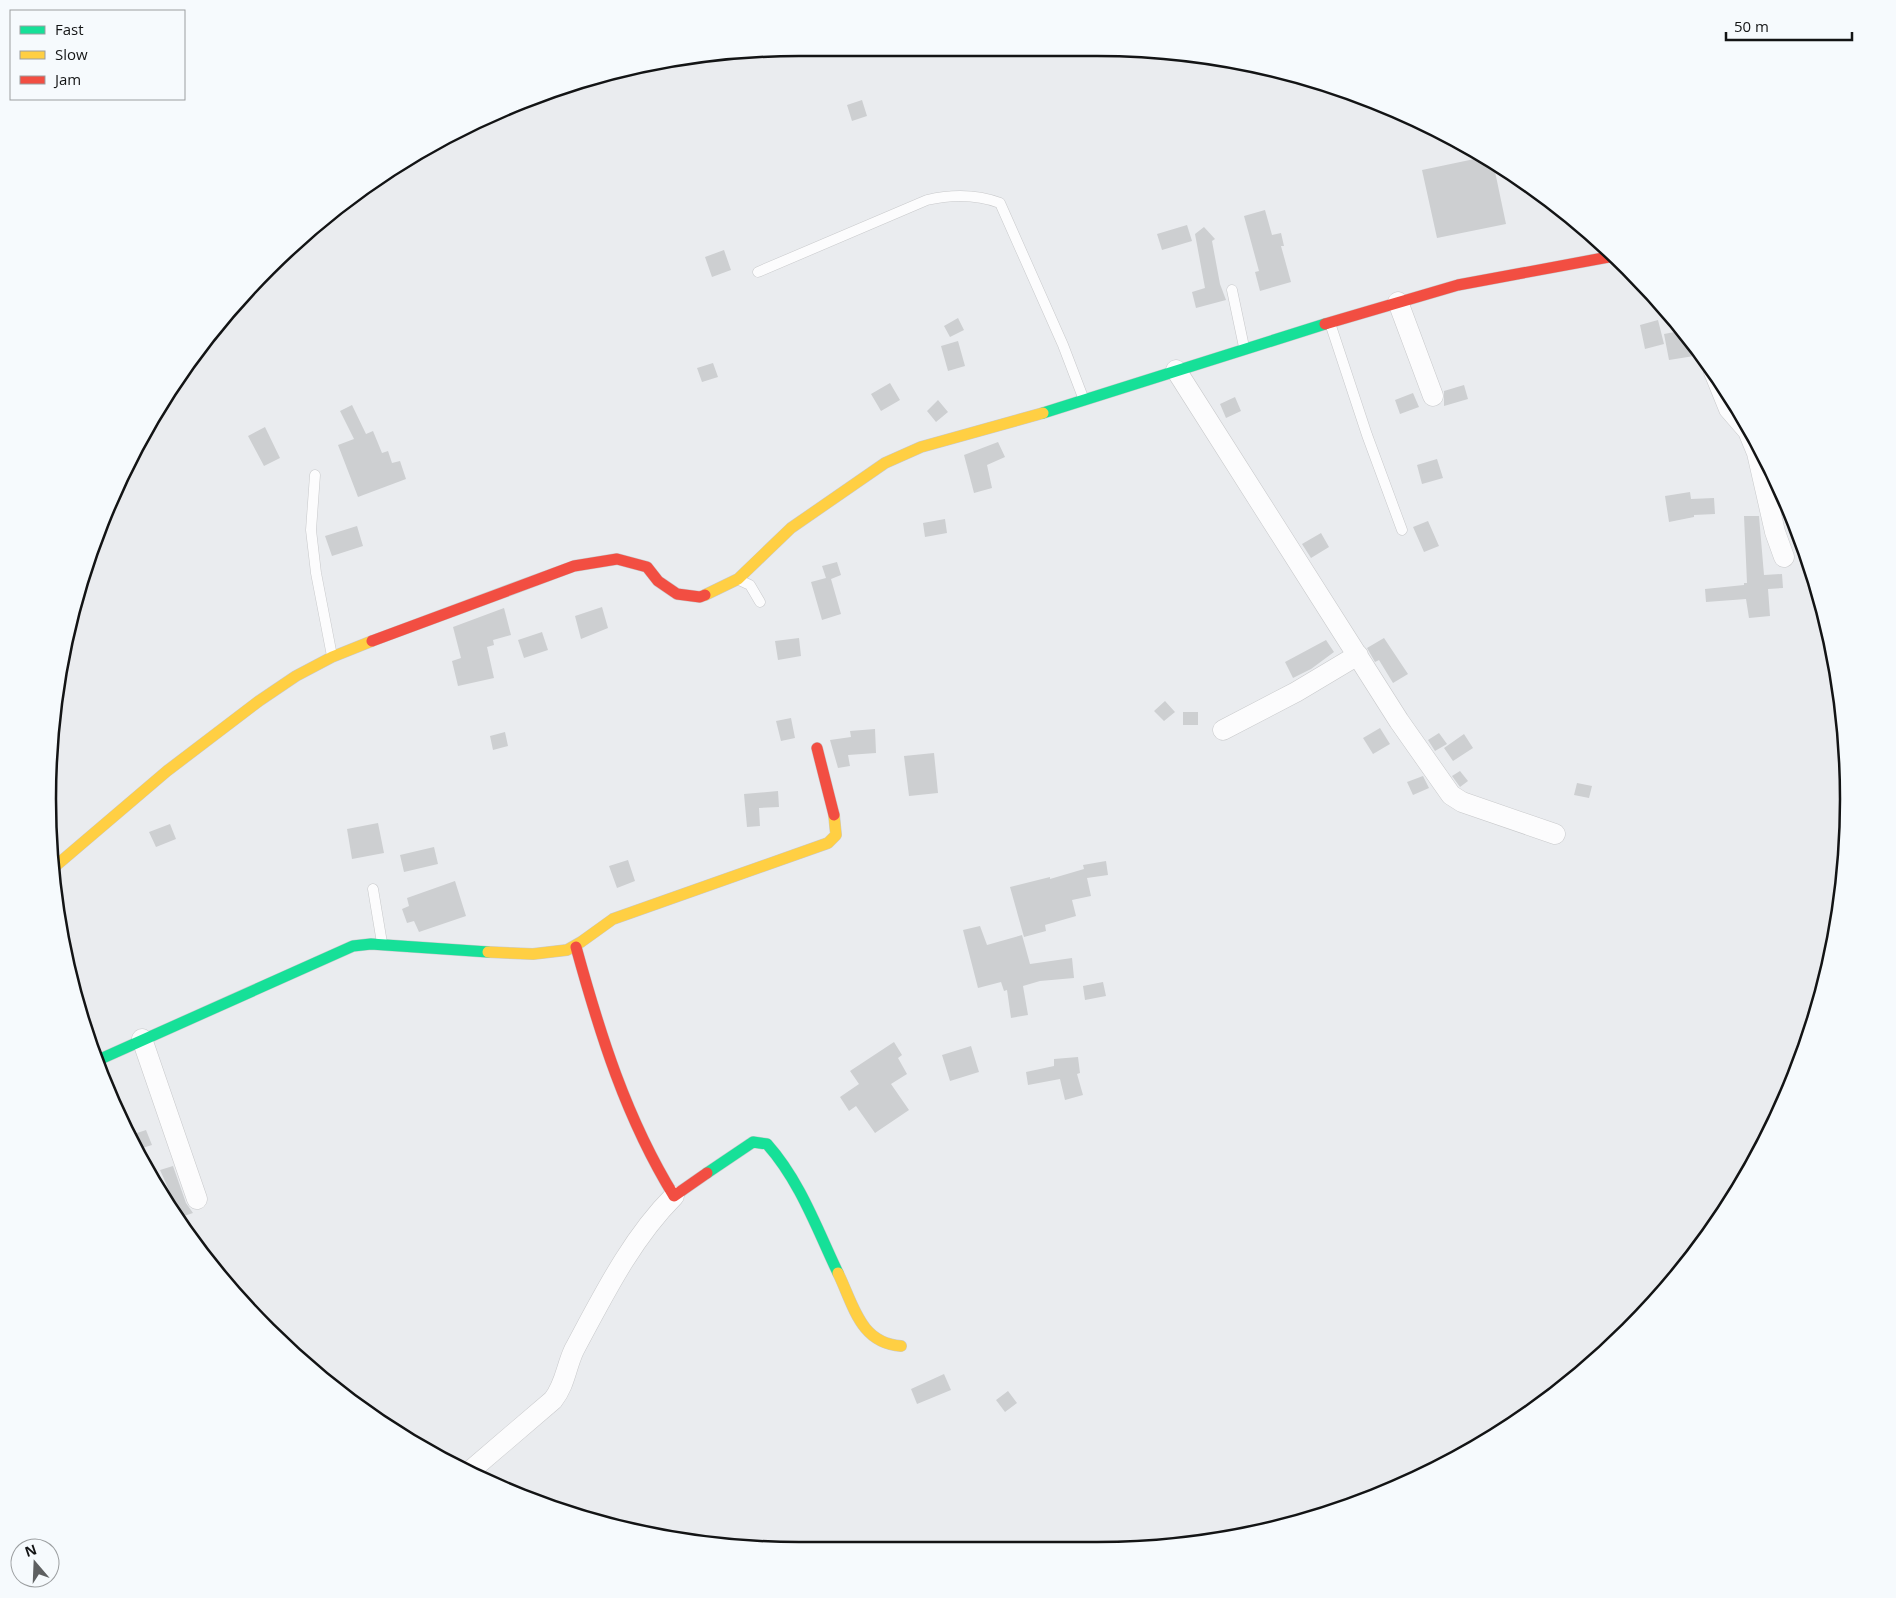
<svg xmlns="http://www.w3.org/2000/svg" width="1896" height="1598" font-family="'Open Sans',sans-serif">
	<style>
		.building { fill: #cdcfd1 }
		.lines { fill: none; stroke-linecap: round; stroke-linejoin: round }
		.lane-casing { stroke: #c8c9cb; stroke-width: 11 }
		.street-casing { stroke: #c8c9cb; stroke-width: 21 }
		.fast-casing { stroke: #c8c9cb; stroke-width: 12 }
		.slow-casing { stroke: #c8c9cb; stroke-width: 12 }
		.jam-casing { stroke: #c8c9cb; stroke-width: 12 }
		.lane { stroke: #fcfcfd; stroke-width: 10 }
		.street { stroke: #fcfcfd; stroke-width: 20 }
		.fast { stroke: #16e098; stroke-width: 11 }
		.slow { stroke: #ffcf43; stroke-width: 11 }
		.jam { stroke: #f24e42; stroke-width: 11 }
		.rim { fill: none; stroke: #131415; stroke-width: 2.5 }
	</style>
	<rect width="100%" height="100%" fill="#eaecef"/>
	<!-- building -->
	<path class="building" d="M862 100 867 116 852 121 847 105Z
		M1484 157 1493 162 1506 224 1437 238 1422 170Z
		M1265 210 1272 235 1281 233 1284 246H1281L1291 282 1260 291 1255 272 1259 271 1244 216Z
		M1187 225 1192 241 1162 250 1157 234Z
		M1204 227 1215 239 1212 241 1220 284 1226 300 1196 308 1192 292 1205 288 1195 234Z
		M724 250 731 270 712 277 705 257Z
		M958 318 964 330 950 337 944 326Z
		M1658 320 1664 344 1645 349 1640 325Z
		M1680 331 1693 346 1694 356 1669 360 1664 334Z
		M958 341 965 366 948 371 941 346Z
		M713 363 718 377 702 382 697 368Z
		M890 383 900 400 881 411 871 394Z
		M1464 385 1468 399 1444 406V391Z
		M1413 393 1419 407 1400 414 1395 400Z
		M1235 397 1241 411 1226 418 1220 404Z
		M938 400 948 412 936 422 927 411Z
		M352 405 366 434 373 431 382 453 388 451 392 463 400 461 406 479 358 497 338 445 354 439 340 411Z
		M265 427 280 458 264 466 248 436Z
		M998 442 1005 457 987 465 992 488 974 493 964 455Z
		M1437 459 1443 478 1422 484 1417 465Z
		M1690 492 1691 499 1714 498 1715 514 1694 515V517L1669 522 1665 496Z
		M1744 516H1759L1764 575 1782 574 1783 588 1768 589 1770 616 1749 618 1746 599 1706 602 1705 589 1744 585V583H1747Z
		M945 519 947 533 925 537 923 523Z
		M1428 521 1439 546 1424 552 1413 527Z
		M357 526 363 546 332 556 325 536Z
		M1321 533 1329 547 1311 558 1302 544Z
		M837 562 841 575 831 579 841 614 822 620 811 582 826 578 822 566Z
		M602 607 608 628 581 639 575 616Z
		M504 608 511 635 493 640 494 645 487 647 494 678 458 686 452 661 461 658 453 627Z
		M542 632 548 650 524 658 518 640Z
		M799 638 801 656 778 660 775 641Z
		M1384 638 1408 674 1393 683 1379 660 1375 662 1367 648Z
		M1326 640 1334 652 1311 669 1293 678 1285 662Z
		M1165 701 1175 712 1164 721 1154 711Z
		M1183 712H1198V725H1183Z
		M791 718 795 738 781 741 776 721Z
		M1380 728 1390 744 1373 754 1363 738Z
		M875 729 876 753 848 755 850 766 838 768 830 740 851 737 850 731Z
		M505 732 508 746 493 750 490 736Z
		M1439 733 1447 744 1435 751 1428 740Z
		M1464 734 1473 748 1453 761 1444 748Z
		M934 753 938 793 909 796 904 756Z
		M1460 771 1468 781 1460 787 1452 776Z
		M1423 776 1429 788 1413 795 1407 782Z
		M1577 783 1592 786 1589 798 1574 795Z
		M778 791 779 807 759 808 760 826 747 827 744 794Z
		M378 823 384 853 352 859 347 829Z
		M170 824 176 839 156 847 149 832Z
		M434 847 438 864 404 872 400 855Z
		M628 860 635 881 617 888 609 866Z
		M1106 861 1108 875 1087 878 1091 896 1072 900 1076 916 1045 925 1046 931 1024 937 1010 887 1050 877V879L1084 869 1083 865Z
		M455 881 466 916 419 932 414 921 407 923 402 909 409 906 407 898Z
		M980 926 987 945 1022 935 1030 964 1072 958 1074 978 1040 981 1023 986 1028 1015 1011 1018 1007 990 1004 991 1001 982 978 988 963 930Z
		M1103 982 1106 996 1085 1000 1083 986Z
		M894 1042 902 1055 898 1058 907 1074 891 1084 909 1110 875 1133 856 1106 849 1111 840 1097 859 1084 850 1071Z
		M971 1046 979 1072 950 1081 942 1055Z
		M1078 1057 1080 1073 1077 1074 1083 1095 1065 1100 1060 1079 1028 1085 1026 1072 1054 1066V1059Z
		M146 1130 152 1145 139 1149 134 1134Z
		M173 1166 186 1203 193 1213 181 1217 160 1170Z
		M944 1374 951 1390 917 1404 911 1389Z
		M1008 1391 1017 1403 1005 1412 996 1400Z"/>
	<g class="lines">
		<defs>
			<path id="lane" d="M758 272 927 200C953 194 976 194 1000 203L1063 345 1084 400
				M1232 290 1244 347
				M1330 323 1367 435 1402 530
				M315 475 311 530 316 573 332 656
				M739 580 750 585 760 602
				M373 889 382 943"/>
			<path id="street" d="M1398 302 1433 396
				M1176 370 1399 721 1451 795 1462 802 1555 834
				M1714 372 1729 409 1748 431 1757 453 1775 532 1784 557
				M1223 730 1296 692 1358 655
				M142 1039 197 1199
				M470 1471 553 1400C565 1385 566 1367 574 1350 603 1296 631 1239 674 1196"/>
			<path id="fast" d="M1043 413 1325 324
				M96 1061 353 946 371 944 488 952
				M707 1173 753 1142 767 1144C800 1181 817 1229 838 1273"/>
			<path id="slow" d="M705 595 738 579 791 528 885 463 921 447 1043 413
				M52 869 167 771 259 701 296 676 332 657 372 641
				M488 952 533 954 567 950 581 942 613 919 828 843 836 835 834 815
				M838 1273C854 1306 860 1343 901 1346"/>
			<path id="jam" d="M1325 324 1458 285 1614 256
				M372 641 574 566 617 559 647 567 658 581 677 594 700 597 705 595
				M817 748 834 815
				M576 947C600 1034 626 1118 674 1196L707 1173"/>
		</defs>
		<!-- lane casing -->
		<use href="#lane" class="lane-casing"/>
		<!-- street casing -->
		<use href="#street" class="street-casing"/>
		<!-- fast casing -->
		<use href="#fast" class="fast-casing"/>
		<!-- slow casing -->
		<use href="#slow" class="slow-casing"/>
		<!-- jam casing -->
		<use href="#jam" class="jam-casing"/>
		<!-- lane -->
		<use href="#lane" class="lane"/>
		<!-- street -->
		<use href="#street" class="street"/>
		<!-- fast -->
		<use href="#fast" class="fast"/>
		<!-- slow -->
		<use href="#slow" class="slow"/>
		<!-- jam -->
		<use href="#jam" class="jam"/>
	</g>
	<!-- crop -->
	<path d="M0 0H1896V1598H0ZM799 56H1097A743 743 0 0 1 1840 799V799A743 743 0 0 1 1097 1542H799A743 743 0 0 1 56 799V799A743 743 0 0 1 799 56Z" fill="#f6fafd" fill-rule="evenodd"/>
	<path class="rim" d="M799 56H1097A743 743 0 0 1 1840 799V799A743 743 0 0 1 1097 1542H799A743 743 0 0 1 56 799V799A743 743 0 0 1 799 56Z"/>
	<!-- legend -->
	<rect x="10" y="10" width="175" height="90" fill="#f6fafd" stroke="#9b9ea0"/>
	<rect x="20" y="26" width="25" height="8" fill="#16e098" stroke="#9b9ea0"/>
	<text x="55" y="35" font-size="15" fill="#131415">Fast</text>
	<rect x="20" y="51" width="25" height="8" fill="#ffcf43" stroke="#9b9ea0"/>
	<text x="55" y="60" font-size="15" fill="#131415">Slow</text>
	<rect x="20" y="76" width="25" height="8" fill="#f24e42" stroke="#9b9ea0"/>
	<text x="55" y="85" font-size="15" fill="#131415">Jam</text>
	<!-- north arrow -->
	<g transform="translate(35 1563) rotate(341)"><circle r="24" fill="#f6fafd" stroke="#9b9ea0"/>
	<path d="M0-4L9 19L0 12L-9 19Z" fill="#5e6061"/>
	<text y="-8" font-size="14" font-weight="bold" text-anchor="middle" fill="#131415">N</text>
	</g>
	<!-- scale -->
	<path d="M1726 32v8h126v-8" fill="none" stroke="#131415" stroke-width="2.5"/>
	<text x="1734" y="32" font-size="15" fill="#131415" stroke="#f6fafd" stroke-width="4" paint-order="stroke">50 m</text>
</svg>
